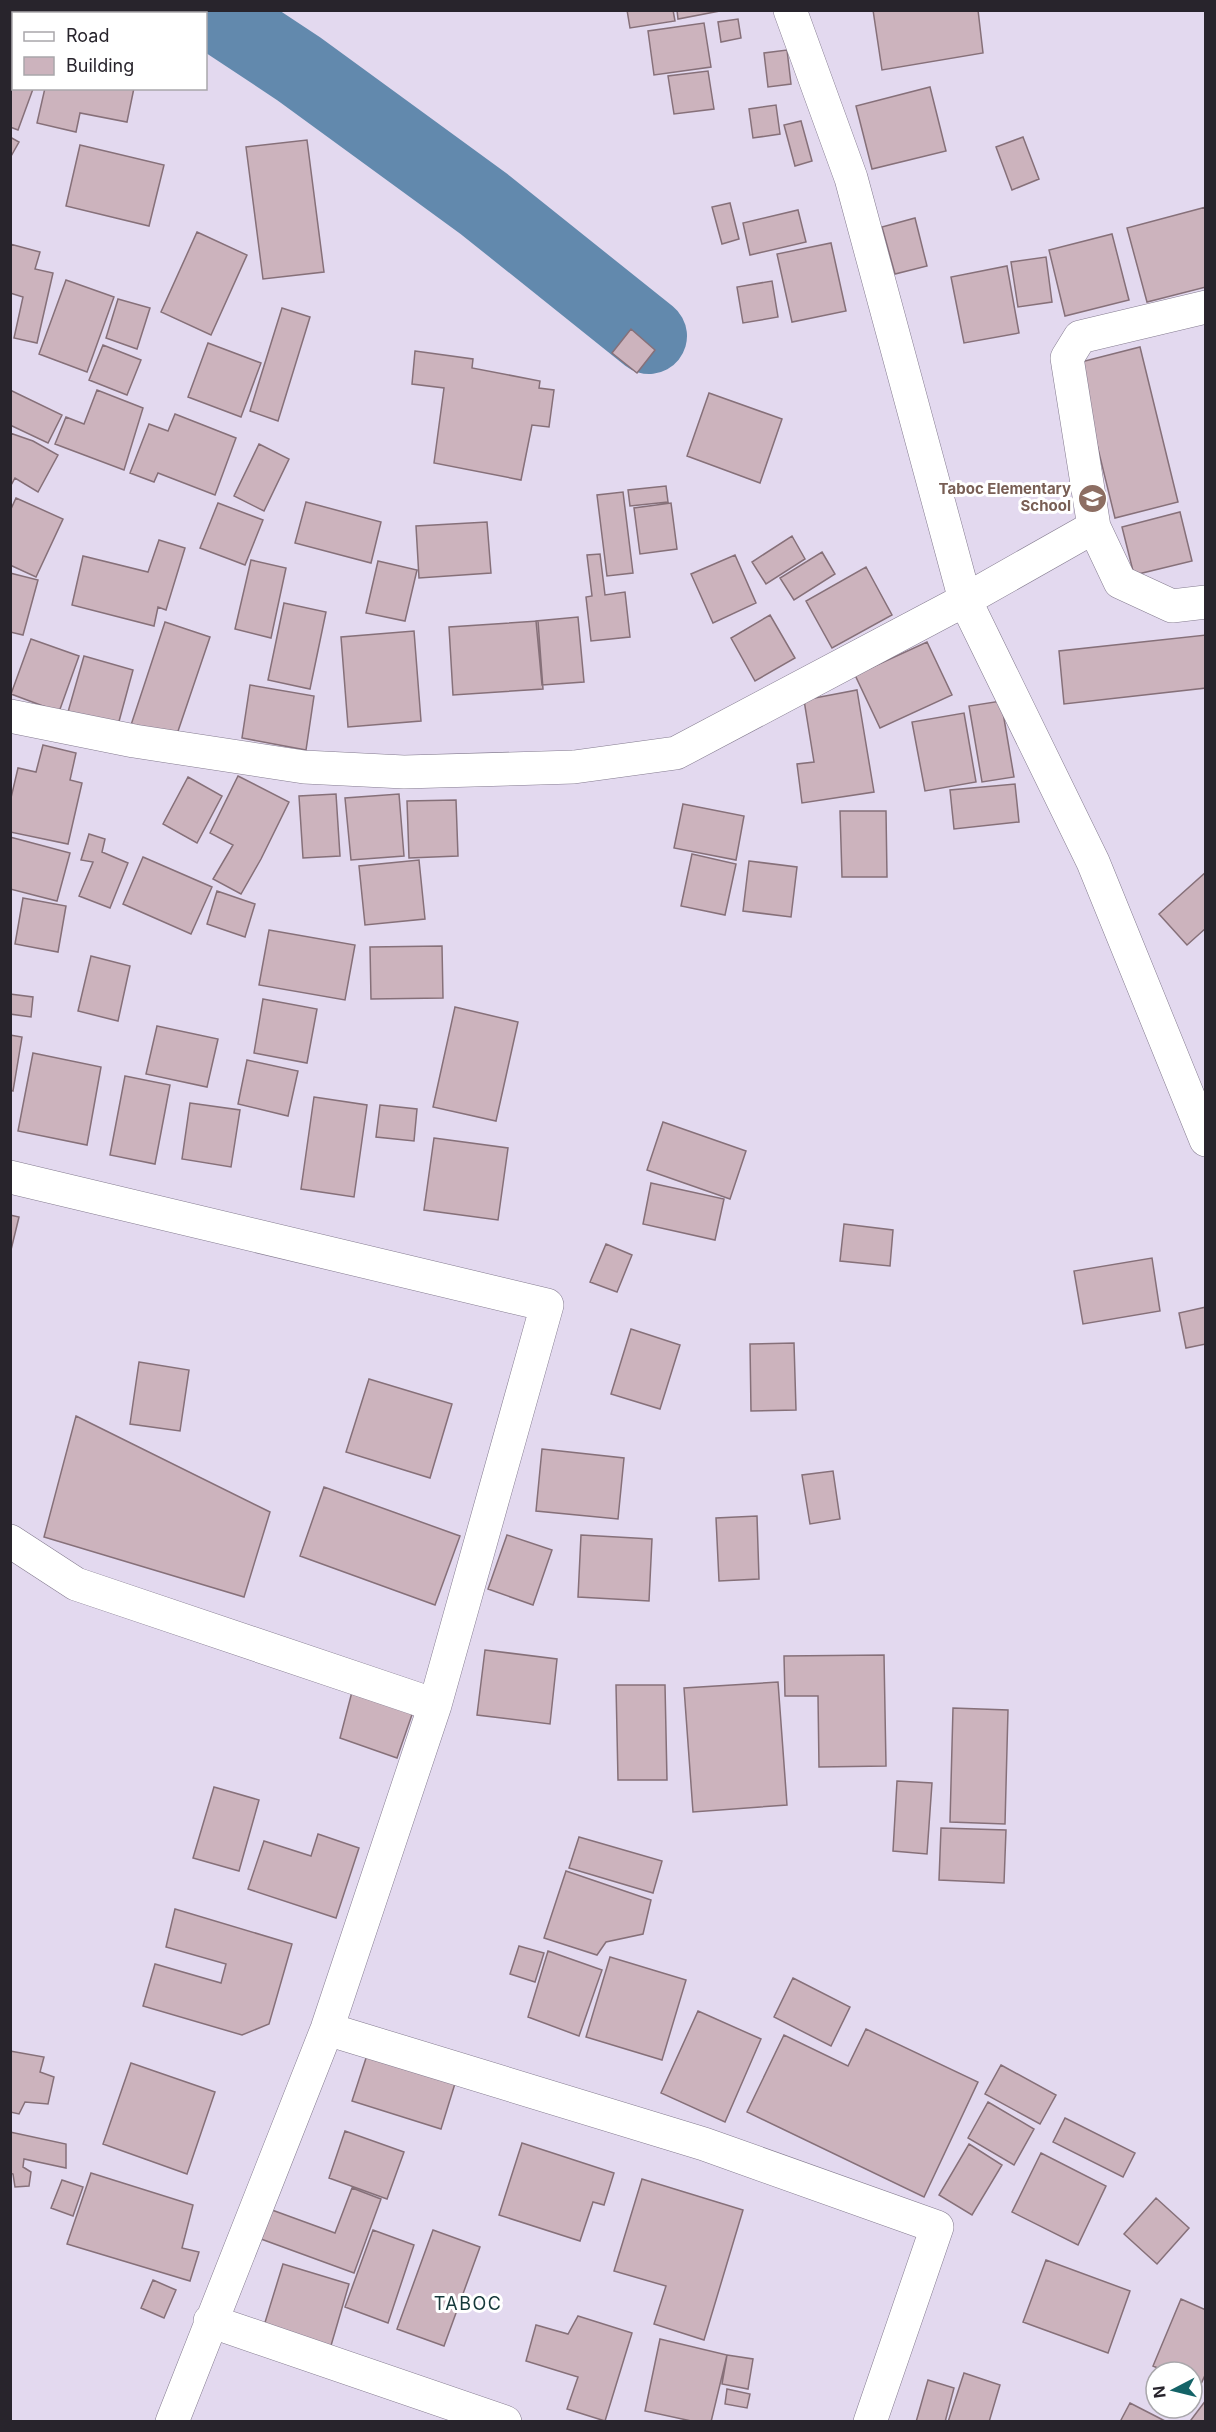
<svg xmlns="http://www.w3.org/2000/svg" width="1216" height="2432" font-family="Inter,sans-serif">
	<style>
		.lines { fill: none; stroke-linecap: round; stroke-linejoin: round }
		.river { stroke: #6289ad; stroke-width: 76 }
		.building { fill: #ccb3bd; stroke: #867079; stroke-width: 1.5 }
		.minor-casing { stroke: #847b8f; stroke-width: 34 }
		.minor { stroke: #fff; stroke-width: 33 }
		.labels { text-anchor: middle; stroke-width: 6; stroke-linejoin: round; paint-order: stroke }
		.education-label { font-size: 15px; font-weight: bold; fill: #785e54; stroke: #fff; text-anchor: end }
		.quarter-label { font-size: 18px; letter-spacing: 1.5px; fill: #15383a; stroke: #fff }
	</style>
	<rect width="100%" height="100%" fill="#e3d9ef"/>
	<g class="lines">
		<!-- river -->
		<path class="river" d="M210 10 299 69 484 204 649 336"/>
	</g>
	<!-- building -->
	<path class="building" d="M627 10H673L675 21 630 28Z
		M677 10H725L678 19Z
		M873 10H978L983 53 882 70Z
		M738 19 741 38 721 42 718 22Z
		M704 23 711 67 654 75 648 31Z
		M787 50 791 84 768 87 764 53Z
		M708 71 714 109 674 114 668 76Z
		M10 81 14 82V88L33 89 18 130 10 127Z
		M930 87 946 151 872 169 856 106Z
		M45 88H134L127 122 80 113 76 132 37 123Z
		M776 105 780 134 753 138 749 109Z
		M801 121 812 161 795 166 784 125Z
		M10 137 19 142 10 158Z
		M1023 137 1039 179 1012 190 996 147Z
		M307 140 324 272 263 279 246 147Z
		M80 145 164 165 149 226 66 206Z
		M730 203 739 239 722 244 712 207Z
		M1206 207V287L1147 302 1127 228Z
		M798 210 806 242 750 255 743 223Z
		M915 218 927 266 895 274 882 227Z
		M197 232 247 255 211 335 161 312Z
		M1112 234 1129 300 1065 316 1049 250Z
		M831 243 846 311 792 322 777 254Z
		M10 244 40 252 35 269 53 273 37 343 14 338 23 297 10 293Z
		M1046 257 1052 302 1018 307 1011 262Z
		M1007 266 1019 333 964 343 951 277Z
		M66 280 114 297 87 372 39 354Z
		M772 281 778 317 743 323 737 287Z
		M118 299 150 308 137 349 106 338Z
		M282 308 310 317 278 421 250 411Z
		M631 329 655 350 637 373 612 353Z
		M208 343 261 363 241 417 188 397Z
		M103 345 141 360 127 395 89 380Z
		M1140 347 1178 502 1115 518 1077 363Z
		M415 351 473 359 472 368 540 381 539 388 554 390 549 427 532 425 521 480 434 463 444 388 412 384Z
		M10 390 62 415 48 443 10 425Z
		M97 390 143 408 124 470 55 444 66 417 84 424Z
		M709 393 782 419 760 483 687 456Z
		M175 414 236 438 215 495 158 473 154 482 130 473 149 424 168 431Z
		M10 433 33 441 58 455 38 492 15 478 10 487Z
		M259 444 289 459 264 511 234 496Z
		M666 486 668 502 630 506 628 490Z
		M623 492 633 573 607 576 597 495Z
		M16 498 63 519 36 577 10 565V511Z
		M306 502 381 522 371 563 295 543Z
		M218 503 263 520 245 565 200 548Z
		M671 503 677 549 640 554 634 508Z
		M1180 512 1192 561 1134 575 1122 527Z
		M487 522 491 573 419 578 416 526Z
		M792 536 805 559 766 584 752 562Z
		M159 540 185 548 166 610 158 607 154 626 72 605 83 556 148 572Z
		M822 552 835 574 794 600 780 578Z
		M600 554 605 595 625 592 630 637 591 641 586 597 592 596 587 555Z
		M735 555 756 603 713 623 691 574Z
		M251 560 286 568 271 638 235 629Z
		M378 561 417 570 405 621 366 613Z
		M866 567 892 615 832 648 806 601Z
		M10 573 38 580 23 635 10 632Z
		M284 603 326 612 310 689 268 680Z
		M770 615 795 658 755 681 731 638Z
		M578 617 584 682 542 685 536 621Z
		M538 621 543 689 453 695 449 627Z
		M165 622 210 637 175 740 131 725Z
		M414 631 421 721 348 727 341 637Z
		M1206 635V688L1064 704 1059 651Z
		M31 639 79 656 59 712 11 694Z
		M927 642 952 695 880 728 855 675Z
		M84 656 133 670 118 725 68 712Z
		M250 685 314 696 306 750 242 738Z
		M857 690 874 792 802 803 797 764 814 762 804 700Z
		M1001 701 1014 777 982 782 969 706Z
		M964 713 976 782 925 791 912 722Z
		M43 745 76 753 70 780 82 783 68 844 10 832V802L18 768 36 772Z
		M238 776 289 802 261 859 241 894 213 879 233 845 210 833Z
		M188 777 222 796 197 843 163 824Z
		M1015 784 1019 822 954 829 950 790Z
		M336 794 340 856 303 858 299 796Z
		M399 794 404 856 351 860 345 798Z
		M456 800 458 856 409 858 407 801Z
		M683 804 744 816 736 860 674 848Z
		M840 811H886L887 877H842Z
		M89 834 105 839 102 852 128 863 110 908 79 896 93 862 81 860Z
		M10 837 70 853 57 901 10 889Z
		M692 854 736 864 725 915 681 906Z
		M143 857 212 887 191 934 123 904Z
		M419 860 425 919 365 925 359 866Z
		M749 861 797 867 791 917 743 911Z
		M1206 872V928L1187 945 1159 914Z
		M217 891 255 904 245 937 207 924Z
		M23 898 66 906 58 952 15 944Z
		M269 930 355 945 345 1000 259 985Z
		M442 946 443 998 371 999 370 947Z
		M91 956 130 966 118 1021 78 1011Z
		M10 994 33 997 31 1017 10 1014Z
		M263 999 317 1009 307 1063 254 1053Z
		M455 1007 518 1022 496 1121 433 1107Z
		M157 1026 218 1039 207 1087 146 1074Z
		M10 1035 22 1037 13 1091 10 1090Z
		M33 1053 101 1067 87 1145 18 1131Z
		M247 1060 298 1071 288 1116 238 1104Z
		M125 1076 170 1085 155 1164 110 1155Z
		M314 1097 367 1105 354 1197 301 1189Z
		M190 1103 240 1110 231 1167 182 1159Z
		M380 1105 417 1109 414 1141 376 1137Z
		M663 1122 746 1151 730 1199 647 1170Z
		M434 1138 508 1148 498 1220 424 1210Z
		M651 1183 724 1199 715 1240 643 1224Z
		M10 1215 19 1217 10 1254Z
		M844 1224 893 1230 890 1266 840 1261Z
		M606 1244 632 1255 617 1292 590 1282Z
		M1152 1258 1160 1311 1083 1324 1074 1271Z
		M1206 1307V1344L1186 1348 1179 1313Z
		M631 1329 680 1345 660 1409 611 1394Z
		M794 1343 796 1410 751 1411 750 1344Z
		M139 1362 189 1370 180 1431 130 1424Z
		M369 1379 452 1404 430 1478 346 1452Z
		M76 1416 270 1512 244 1597 44 1537Z
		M542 1449 624 1458 618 1519 536 1511Z
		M833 1471 840 1519 810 1524 802 1475Z
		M324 1487 460 1536 435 1605 300 1556Z
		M757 1516 759 1579 719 1581 716 1518Z
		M507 1535 552 1550 533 1605 488 1589Z
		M581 1535 652 1539 649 1601 578 1597Z
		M485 1650 557 1659 550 1724 477 1715Z
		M884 1655 886 1766 819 1767 818 1696H785L784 1656Z
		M778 1682 787 1805 693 1812 684 1688Z
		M616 1685H665L667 1780H618Z
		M353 1688 416 1703 397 1758 340 1738Z
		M953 1708 1008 1710 1005 1824 950 1822Z
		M897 1781 932 1783 927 1854 893 1851Z
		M214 1787 259 1800 239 1871 193 1858Z
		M941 1828 1006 1830 1004 1883 939 1880Z
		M318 1834 359 1848 336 1918 248 1889 264 1841 311 1856Z
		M579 1837 662 1861 653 1893 569 1868Z
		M566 1871 651 1900 643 1934 606 1942 597 1955 544 1938Z
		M175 1909 292 1944 269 2024 242 2035 143 2006 155 1964 221 1983 226 1964 166 1947Z
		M519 1946 544 1953 535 1982 510 1974Z
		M548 1951 602 1970 579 2036 528 2017Z
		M610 1957 686 1980 662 2060 586 2037Z
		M793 1978 850 2007 831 2046 774 2017Z
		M698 2011 761 2039 725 2122 661 2093Z
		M866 2029 978 2082 924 2197 747 2112 784 2035 848 2066Z
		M369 2049 457 2077 441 2129 352 2101Z
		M10 2051 44 2057 40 2072 54 2077 48 2104 25 2102 19 2114 10 2112Z
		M131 2063 215 2092 187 2174 103 2144Z
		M1001 2065 1056 2095 1040 2124 985 2094Z
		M988 2102 1034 2129 1014 2165 968 2138Z
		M1065 2118 1135 2153 1123 2177 1053 2142Z
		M345 2131 404 2152 387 2199 329 2178Z
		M10 2132 66 2144V2168L24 2159 23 2167 31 2172 29 2186 15 2187 13 2174 10 2173Z
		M522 2143 614 2173 604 2205 593 2202 580 2241 499 2215Z
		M969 2144 1002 2165 972 2215 939 2195Z
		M1041 2153 1106 2186 1078 2245 1012 2212Z
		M91 2173 193 2205 182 2248 199 2252 190 2281 67 2244Z
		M642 2179 743 2210 704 2340 654 2324 666 2286 614 2271Z
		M62 2180 83 2187 73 2216 51 2208Z
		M352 2188 381 2199 354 2273 261 2239 272 2210 335 2233Z
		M1156 2198 1189 2228 1157 2264 1124 2234Z
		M373 2230 414 2245 388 2323 345 2307Z
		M433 2230 480 2247 444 2346 397 2329Z
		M1046 2260 1130 2291 1108 2353 1023 2322Z
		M283 2264 349 2284 330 2349 263 2329Z
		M153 2280 176 2290 164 2318 141 2308Z
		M1181 2299 1206 2310V2373L1200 2386 1192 2383V2372H1167L1153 2366Z
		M578 2316 632 2333 605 2421 567 2409 578 2377 526 2361 536 2325 568 2334Z
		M660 2339 727 2355 711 2422H696L645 2411Z
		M727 2355 753 2359 748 2389 722 2384Z
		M964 2373 1000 2385 989 2422H948Z
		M928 2380 954 2388 945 2422H916Z
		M727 2389 750 2394 747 2408 725 2404Z
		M1206 2400V2422H1193L1191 2420Z
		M1130 2403 1167 2422H1120Z"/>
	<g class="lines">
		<defs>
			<path id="minor" d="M790 10 851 178 965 600 1093 862 1206 1140
				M1206 307 1080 337 1067 358 1094 527 1120 582 1172 606 1206 602
				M10 716 134 741 304 767 404 772 574 767 676 753 965 600 1094 527
				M10 1177 547 1305 435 1705 327 2029 172 2422
				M10 1541 76 1584 435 1705
				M327 2029 704 2144 937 2227 870 2422
				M210 2321 505 2422"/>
		</defs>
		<!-- minor casing -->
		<use href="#minor" class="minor-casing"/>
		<!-- minor -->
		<use href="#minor" class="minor"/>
	</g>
	<!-- icons -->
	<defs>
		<symbol id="school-disc" viewBox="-11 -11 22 22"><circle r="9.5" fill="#8d6e63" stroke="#fff"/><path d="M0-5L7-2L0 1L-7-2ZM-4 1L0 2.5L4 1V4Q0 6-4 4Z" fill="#fff"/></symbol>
	</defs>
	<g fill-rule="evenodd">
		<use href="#school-disc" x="1076" y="482" width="33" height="33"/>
	</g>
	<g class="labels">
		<!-- education labels -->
		<g class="education-label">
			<text x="1071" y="494">Taboc Elementary<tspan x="1071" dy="17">School</tspan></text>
		</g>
		<!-- quarter labels -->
		<g class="quarter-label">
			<text x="468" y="2310">TABOC</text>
		</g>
	</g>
	<!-- border -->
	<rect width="1216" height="2432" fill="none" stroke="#28242c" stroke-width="24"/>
	<!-- legend -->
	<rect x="12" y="12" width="195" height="78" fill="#ffffff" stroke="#a9a7ab" stroke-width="1.5"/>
	<rect x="24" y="32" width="30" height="9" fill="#ffffff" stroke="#a9a7ab" stroke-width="1.5"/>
	<text x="66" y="42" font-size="18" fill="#28242c">Road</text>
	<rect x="24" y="57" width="30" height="18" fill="#ccb3bd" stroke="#a9a7ab" stroke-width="1.5"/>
	<text x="66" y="72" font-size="18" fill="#28242c">Building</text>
	<!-- north arrow -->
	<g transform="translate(1174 2390) rotate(263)"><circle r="28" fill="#ffffff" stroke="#a9a7ab" stroke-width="1.5"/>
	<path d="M0-4.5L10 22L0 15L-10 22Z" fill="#146367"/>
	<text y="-9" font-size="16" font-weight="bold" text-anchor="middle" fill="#28242c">N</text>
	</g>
</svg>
